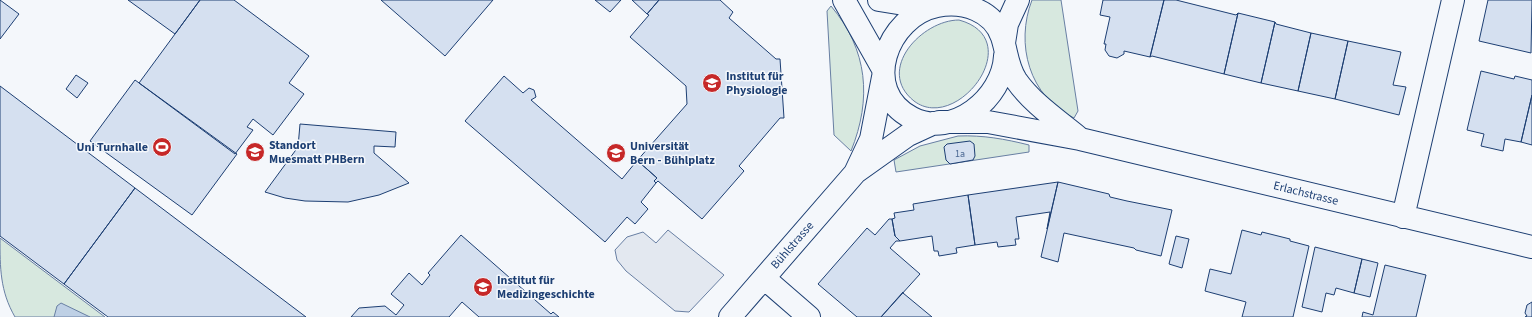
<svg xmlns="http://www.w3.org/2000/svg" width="1532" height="317" font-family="'Source Sans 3',sans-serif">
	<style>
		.green { fill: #d7e8df; stroke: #687fa3 }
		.parking { fill: #e3e8f0; stroke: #687fa3 }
		.water { fill: #bed0e5; stroke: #687fa3 }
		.building { fill: #d5e0f0; stroke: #1d3f73 }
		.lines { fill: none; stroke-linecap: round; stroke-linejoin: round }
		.minor-casing { stroke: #1d3f73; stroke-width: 24 }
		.minor { stroke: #f4f7fb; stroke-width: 22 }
		.labels { text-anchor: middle; stroke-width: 3; stroke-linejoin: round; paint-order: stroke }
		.number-label { font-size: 10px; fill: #4b6792 }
		.poi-label { font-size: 12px; font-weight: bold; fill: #1d3f73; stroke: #f4f7fb; text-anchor: start }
		.street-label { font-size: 12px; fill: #1d3f73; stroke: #f4f7fb }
	</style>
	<rect width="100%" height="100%" fill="#f4f7fb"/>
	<!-- green -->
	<path class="green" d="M1032 0H1061L1078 111 1074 118C1029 97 1015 44 1032 0Z
		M831 6C868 50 872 99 851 151L834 135 827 11Z
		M959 20C1029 39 957 134 914 101 875 70 922 20 959 20Z
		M958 136C983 135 1005 139 1029 145V152L896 172 894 160 920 146Z
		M0 238 105 317H15C0 291 0 268 0 238Z"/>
	<!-- parking -->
	<path class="parking" d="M668 230 724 275 689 312 675 311 626 271 617 260 615 250 627 237 643 232 656 243Z"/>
	<!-- water -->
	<path class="water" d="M61 303 90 317H54L57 306Z"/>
	<!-- building -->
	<path class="building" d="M0 0 19 14 0 39Z
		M128 0H200L175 34Z
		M200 0H234L309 56 289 83 304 94 273 135 253 119 247 127 253 130 235 154 139 83Z
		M381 0H493L445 56Z
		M595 0H621L610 12Z
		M632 0H659L647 14Z
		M659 0H720L733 12 729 18 776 59H780L784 118H780L739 166 744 171 702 219 658 181 656 183 654 181 657 178 639 162 637 164 635 163 687 104 686 86 630 37 649 15 647 14Z
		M1103 0H1164L1150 57 1124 51V54L1117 58 1109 56 1105 50 1106 44H1104L1110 17 1100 15Z
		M1164 0H1176L1236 15 1238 13 1224 74 1152 56 1150 57Z
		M1488 0H1532L1531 53 1479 41Z
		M1238 13 1275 22 1261 83 1224 74Z
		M1275 22 1276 24 1311 33 1298 91 1261 83Z
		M1311 33 1348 41 1335 99 1298 91Z
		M1348 41 1401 52 1393 85 1406 87 1399 115 1335 99Z
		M1481 71 1514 79 1515 76 1532 80V95L1521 142 1505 139 1503 151 1481 146 1484 134 1467 130Z
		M76 75 88 83 77 98 66 89Z
		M504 76 523 93 529 88 534 90 536 97 531 100 622 179 635 163 637 164 639 162 657 178 654 181 656 183 641 202 648 209 635 224 627 217 605 242 465 121Z
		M135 80 237 154 192 215 90 141Z
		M0 86 135 188 64 284 0 236Z
		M1532 95V145L1521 142Z
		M300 124 396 132 395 147 374 146V153L409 183 379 195 348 202 305 201 285 198 265 192 298 147Z
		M970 141 974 144 975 156 973 160 950 164 946 160 944 147 947 144Z
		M1058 182 1109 194 1110 197 1127 201 1172 210 1161 256 1136 250 1134 248 1064 233 1058 262 1041 257Z
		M1058 182 1047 229 1050 212 1016 217 1019 239H1015L1016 245 998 247 997 242 975 245 968 195Z
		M135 188 306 317H108L64 284Z
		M968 195 975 245 956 248 957 253 939 256 938 251H934L932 236 900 241 895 236 892 219 895 218 894 213 914 210 913 204Z
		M889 219H892L895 236 900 241H896L890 248 920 274 881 317H857L818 284 867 228 875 235Z
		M1242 230 1261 235 1262 232 1290 239V241L1309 246 1293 317H1242L1246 302 1205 291 1210 269 1231 274Z
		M461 235 551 314 553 312 559 317H479L462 302 449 317H351L359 308 385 306 396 315 404 305 391 294 409 273 422 285 430 275 428 273Z
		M1176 236 1189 239 1182 268 1169 264Z
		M1315 247 1362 259 1354 293 1336 288 1334 295 1326 293 1322 312 1302 307Z
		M1362 259 1378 263 1370 297 1354 293Z
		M1385 265 1426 275 1416 317H1362L1363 312 1373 315Z
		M903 292V293L932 317H881Z
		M1532 302V317H1525L1527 316 1525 313 1527 305Z"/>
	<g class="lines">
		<defs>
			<path id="minor" d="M844 0 883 69
				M879 0 910 5 935 6
				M1004 43 1007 24 1018 0
				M1005 56C1003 98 953 139 912 118 859 91 887 16 937 6 963 1 993 10 1002 37 1007 52 1007 66 1016 80 1032 103 1056 119 1078 137
				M939 122H988L1080 139 1532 247
				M856 172 908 135 934 123
				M1403 217 1453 0
				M764 278 809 317
				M730 317 855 173 871 139 883 77"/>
		</defs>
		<!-- minor casing -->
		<use href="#minor" class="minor-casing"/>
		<!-- minor -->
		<use href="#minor" class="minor"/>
	</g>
	<!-- icons -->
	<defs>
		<symbol id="university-disc" viewBox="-11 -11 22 22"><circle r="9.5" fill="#c62828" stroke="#f4f7fb"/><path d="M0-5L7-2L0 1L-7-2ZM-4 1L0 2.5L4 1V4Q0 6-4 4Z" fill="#fff"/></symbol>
		<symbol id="stadium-disc" viewBox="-11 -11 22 22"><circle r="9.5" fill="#c62828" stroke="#f4f7fb"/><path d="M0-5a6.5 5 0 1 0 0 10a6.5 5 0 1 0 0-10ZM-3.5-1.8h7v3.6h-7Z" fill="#fff"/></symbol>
	</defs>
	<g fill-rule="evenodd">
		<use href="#university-disc" x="701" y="72" width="22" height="22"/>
		<use href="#stadium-disc" x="151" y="136" width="22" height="22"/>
		<use href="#university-disc" x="244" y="141" width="22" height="22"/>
		<use href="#university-disc" x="605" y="142" width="22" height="22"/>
		<use href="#university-disc" x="472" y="276" width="22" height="22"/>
	</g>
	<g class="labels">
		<!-- number labels -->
		<g class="number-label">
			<text x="960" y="157">1a</text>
		</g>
		<!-- poi labels -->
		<g class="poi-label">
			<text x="726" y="80">Institut für<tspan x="726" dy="14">Physiologie</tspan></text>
			<text x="269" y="149">Standort<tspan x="269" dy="14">Muesmatt PHBern</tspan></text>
			<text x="630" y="150">Universität<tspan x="630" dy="14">Bern - Bühlplatz</tspan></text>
			<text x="148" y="151" text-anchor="end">Uni Turnhalle</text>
			<text x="497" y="284">Institut für<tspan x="497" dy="14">Medizingeschichte</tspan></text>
		</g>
		<!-- street labels -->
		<g class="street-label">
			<text transform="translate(1306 193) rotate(14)" y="4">Erlachstrasse</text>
			<text transform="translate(792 245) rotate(-49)" y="4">Bühlstrasse</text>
		</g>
	</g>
</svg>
